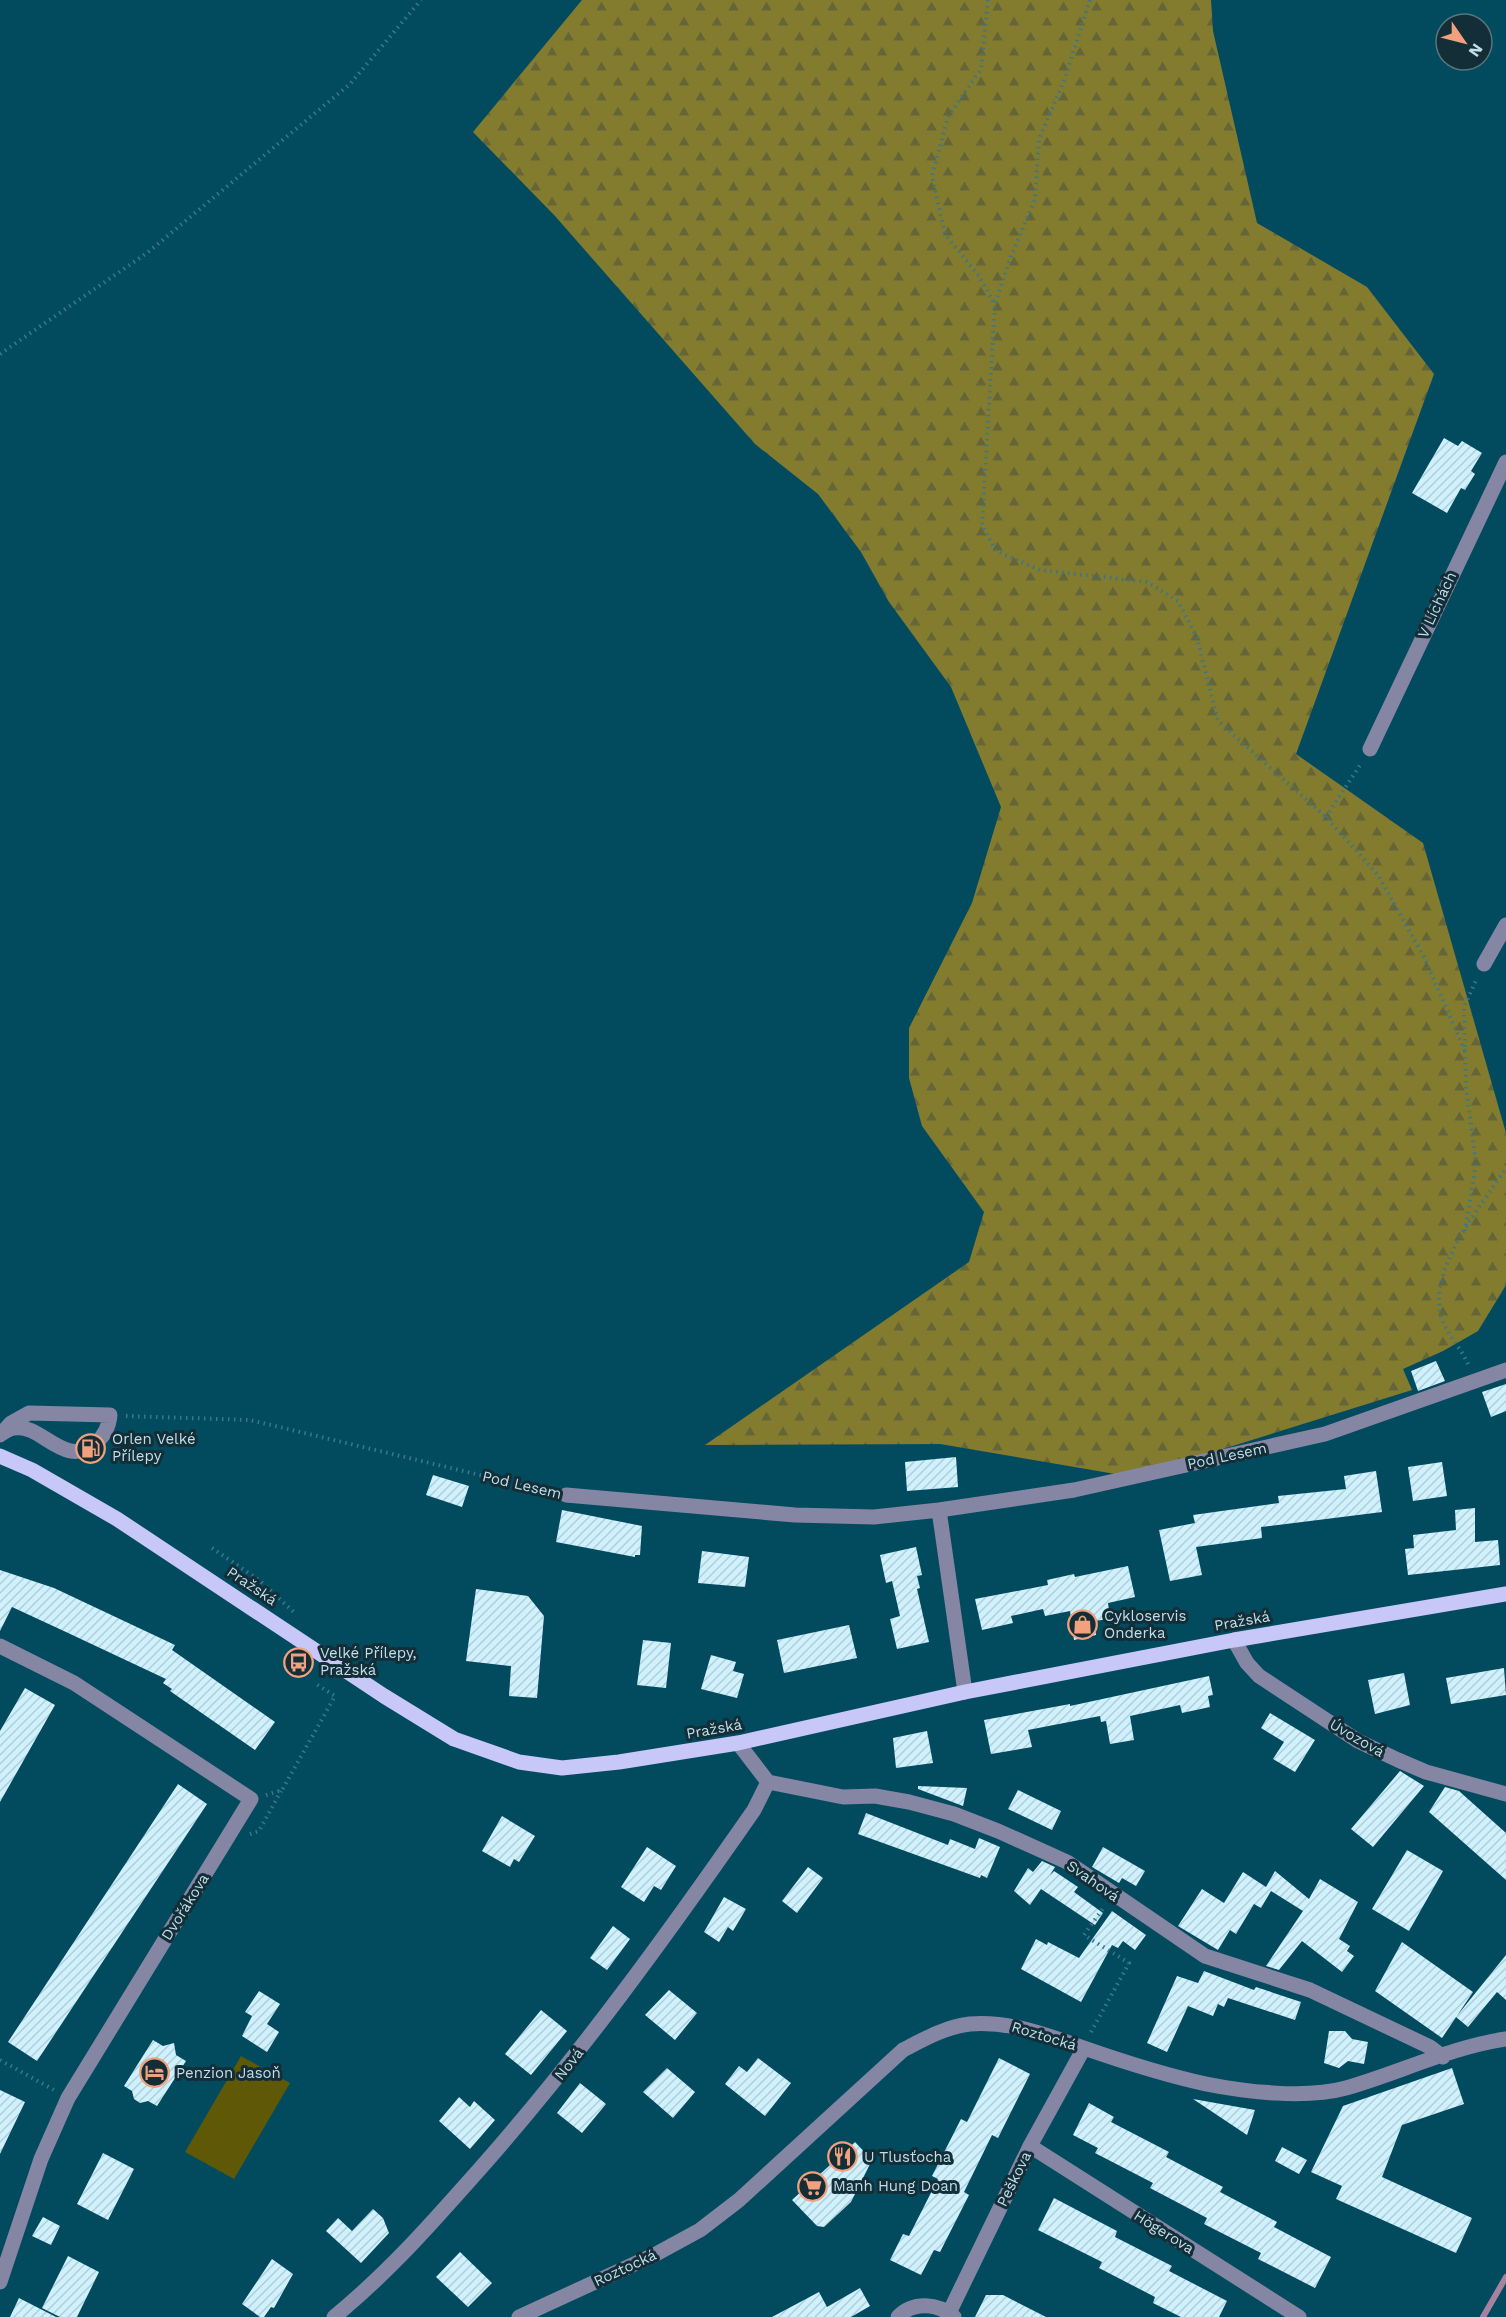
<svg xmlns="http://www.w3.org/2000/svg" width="1506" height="2317" font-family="'Work Sans',sans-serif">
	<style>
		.forest { fill: url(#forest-firs) }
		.garden { fill: #5e5807 }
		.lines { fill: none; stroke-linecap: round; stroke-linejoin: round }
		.stream { stroke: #a682a0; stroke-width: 6 }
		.building { fill: url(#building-hatch) }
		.path { stroke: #3b7789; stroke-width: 4; stroke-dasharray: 1.5 4.5; stroke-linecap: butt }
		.minor { stroke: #8586a3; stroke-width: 15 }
		.major { stroke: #c7c8f8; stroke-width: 15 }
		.labels { text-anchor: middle; stroke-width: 6; stroke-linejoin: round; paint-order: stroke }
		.street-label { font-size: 15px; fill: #c0deea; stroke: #142e37 }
		.poi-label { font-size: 15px; fill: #c0deea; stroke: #142e37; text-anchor: start }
	</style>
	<defs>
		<pattern id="forest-firs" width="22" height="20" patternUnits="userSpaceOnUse" patternTransform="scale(1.5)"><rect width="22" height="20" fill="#837c2f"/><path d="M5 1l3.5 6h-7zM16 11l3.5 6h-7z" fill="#666538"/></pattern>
		<pattern id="building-hatch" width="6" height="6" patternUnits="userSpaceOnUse" patternTransform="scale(1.5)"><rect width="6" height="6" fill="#cff1fe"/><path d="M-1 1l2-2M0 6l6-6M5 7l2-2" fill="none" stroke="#b1ced9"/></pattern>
	</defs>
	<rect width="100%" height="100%" fill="#024b5f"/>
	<!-- forest -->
	<path class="forest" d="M582 0H1211L1213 31 1257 223 1367 287 1434 374 1296 754 1423 843 1506 1133V1285L1478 1331 1443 1351 1403 1369 1412 1390 1133 1477 940 1444 705 1445 969 1262 984 1212 922 1126 909 1078V1028L972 903 1001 807 951 687 889 602 861 552 818 494 755 444 555 216 473 132Z"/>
	<!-- garden -->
	<path class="garden" d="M241 2056 290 2083 234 2179 185 2152Z"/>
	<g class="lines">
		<!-- stream -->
		<path class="stream" d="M1483 2317 1506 2277"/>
	</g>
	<!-- building -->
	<path class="building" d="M1444 438 1458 446 1462 441 1482 453 1471 471 1475 474 1465 490 1461 488 1447 513 1412 493Z
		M1436 1361 1445 1381 1418 1391 1411 1371Z
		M1506 1384V1411L1491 1417 1482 1392Z
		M956 1457 958 1487 907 1491 905 1462Z
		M1442 1462 1447 1496 1413 1501 1408 1467Z
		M1376 1471 1382 1512 1261 1527 1262 1538 1196 1547 1202 1575 1170 1581 1159 1530 1195 1523 1193 1515 1279 1503 1278 1496 1346 1489 1344 1476Z
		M433 1475 469 1486 462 1507 426 1495Z
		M1475 1508V1542L1498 1540 1500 1565 1408 1575 1405 1549 1414 1548 1413 1535 1456 1530 1455 1510Z
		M562 1510 642 1526 640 1555H635V1557L556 1542Z
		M916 1547 922 1575 917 1576 920 1588 917 1589 929 1642 897 1649 890 1619 900 1616 892 1581 886 1583 880 1555Z
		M702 1551 749 1557 745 1587 698 1583Z
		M1128 1566 1135 1597 1108 1603 1110 1619 1094 1621 1096 1635 1074 1640 1070 1611 1045 1616 1043 1609 1011 1616 1013 1623 982 1630 975 1599 1048 1585 1047 1580 1074 1574 1075 1577Z
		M0 1570 54 1588 175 1645 172 1650 275 1722 255 1750 170 1691 172 1689 163 1683 166 1679 66 1632 12 1607 0 1631Z
		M476 1589 528 1596 544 1616 537 1698 509 1696 511 1666 466 1661Z
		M849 1625 857 1658 784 1673 777 1640Z
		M643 1640 671 1643 666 1688 637 1685Z
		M711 1655 736 1662 733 1671 744 1674 737 1698 701 1689Z
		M1504 1668 1506 1695 1451 1704 1446 1678Z
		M1404 1673 1410 1705 1375 1714 1368 1680Z
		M1209 1676 1213 1695 1208 1696 1210 1707 1182 1713 1180 1705 1130 1716 1134 1740 1110 1744 1106 1721 1101 1722 1100 1716 1028 1730 1032 1747 991 1754 984 1720 1070 1704V1706Z
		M25 1688 55 1705 0 1802V1731Z
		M1270 1713 1315 1740 1295 1772 1273 1759 1284 1742 1261 1728Z
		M927 1731 933 1763 896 1768 893 1738Z
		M1400 1771 1424 1786 1373 1847 1351 1829Z
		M178 1784 207 1804 37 2061 8 2042Z
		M918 1786 967 1788 963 1806 918 1789Z
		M1445 1787 1459 1791 1506 1833V1880L1429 1812Z
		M1018 1790 1061 1811 1052 1830 1008 1809Z
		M866 1813 948 1845 950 1839 975 1849 979 1838 1000 1847 987 1878 981 1875 980 1878 858 1834Z
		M502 1816 535 1836 519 1862 514 1859 510 1867 482 1851Z
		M647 1847 676 1866 661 1890 654 1886 644 1902 621 1887Z
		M1103 1847 1145 1871 1136 1886 1122 1878 1119 1883 1092 1867Z
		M1407 1850 1443 1871 1409 1931 1372 1909Z
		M1042 1861 1055 1867 1050 1875 1054 1871 1078 1887 1074 1892 1103 1913 1095 1925 1041 1889 1030 1905 1014 1891 1028 1868 1033 1872Z
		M808 1867 823 1878 797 1913 782 1901Z
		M1275 1871 1309 1899 1320 1879 1358 1902 1339 1939 1350 1946 1347 1951 1354 1956 1342 1972 1302 1941 1279 1970 1266 1966 1303 1911 1271 1891 1261 1908 1254 1904 1236 1934 1230 1930 1218 1950 1178 1926 1202 1889 1224 1903 1243 1872 1266 1887Z
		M724 1897 746 1909 733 1931 728 1927 719 1942 704 1932Z
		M1112 1911 1146 1935 1135 1950 1123 1941 1118 1948 1112 1945 1081 2002 1021 1969 1036 1939 1047 1945 1048 1942 1079 1958Z
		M613 1926 630 1939 607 1970 590 1958Z
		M1402 1942 1473 1992 1442 2038 1375 1991Z
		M1506 1955V2000L1497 1992 1468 2027 1456 2017Z
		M1204 1971 1254 1990 1256 1987 1301 2002 1295 2020 1228 1998 1224 2007 1218 2004 1213 2016 1188 2006 1167 2052 1147 2043 1177 1976 1198 1983Z
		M669 1990 697 2013 675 2040 645 2015Z
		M259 1991 280 2004 267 2024 279 2032 267 2052 242 2036 252 2016 245 2012Z
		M541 2010 567 2031 531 2075 505 2054Z
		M1329 2031H1345L1352 2039 1368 2042 1364 2064 1348 2061 1339 2068 1324 2063Z
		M153 2040 163 2046 174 2043 176 2055 186 2061 157 2106 148 2101 140 2103 134 2099 132 2091 124 2086Z
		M758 2058 791 2083 765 2116 725 2084 739 2066 747 2072Z
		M999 2058 1030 2074 998 2138 992 2135 964 2192 969 2195 940 2252 934 2250 921 2275 890 2260 903 2234 909 2236 938 2179 932 2176 961 2119 967 2122Z
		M667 2068 695 2092 673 2118 643 2092Z
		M1452 2068 1464 2104 1402 2125 1382 2177 1472 2218 1456 2253 1336 2199 1342 2186 1311 2172 1343 2106Z
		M580 2083 606 2104 582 2133 557 2113Z
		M0 2090 25 2102 0 2154Z
		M459 2097 470 2107 474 2101 495 2120 470 2149 439 2121Z
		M1193 2099 1255 2110 1247 2135Z
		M1089 2103 1114 2117 1111 2122 1169 2152 1166 2157 1223 2187 1220 2192 1277 2222 1274 2227 1331 2257 1315 2288 1258 2259 1261 2253 1204 2224 1207 2218 1150 2188 1153 2183 1095 2153 1098 2148 1073 2135Z
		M855 2142 872 2160 851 2202 824 2227 817 2226 792 2200Z
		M1282 2147 1307 2160 1299 2174 1275 2161Z
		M103 2153 134 2169 108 2220 77 2204Z
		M1054 2198 1117 2231 1115 2237 1172 2266 1169 2271 1227 2301 1219 2317H1181L1153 2303 1155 2297 1099 2268 1102 2262 1038 2230Z
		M373 2209 383 2218 389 2233 361 2263 326 2231 338 2218 352 2231Z
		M43 2217 60 2226 51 2245 32 2236Z
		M460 2252 492 2283 468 2307 436 2277Z
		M68 2256 99 2272 77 2317H60L42 2308Z
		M272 2259 293 2274 274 2308 271 2307 264 2317H260L242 2304Z
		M860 2288 870 2306 851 2317H772L819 2292 827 2307Z
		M986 2295H1003L1046 2317H975Z
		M19 2298 56 2317H10Z"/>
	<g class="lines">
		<!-- path -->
		<path class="path" d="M988 0 981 69 948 117 932 176 945 234 978 275 994 303
			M1090 0 1065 78 1039 139 1035 200 1011 256 995 304 982 525 996 551 1040 570 1147 582 1178 601 1197 638 1218 721 1326 817 1378 875 1424 957 1465 1051
			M0 354 147 253 350 84 421 0
			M1326 817 1362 762
			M1465 1231 1476 1164 1466 1087 1464 1007 1477 978
			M1468 1364C1461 1348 1446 1334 1441 1316 1428 1269 1481 1206 1506 1168
			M126 1416 250 1420 551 1492
			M212 1548 259 1580 296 1614
			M266 1795 282 1790 335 1696 316 1684
			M250 1834 259 1831 281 1791
			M1091 2032 1129 1963 1084 1935 1104 1907
			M0 2060 54 2090"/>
		<!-- minor -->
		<path class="minor" d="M1370 749 1506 462
			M1484 964 1506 925
			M0 1435 1 1434 11 1423 29 1413 110 1415C109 1427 105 1435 96 1443 64 1470 42 1423 14 1428 10 1428 5 1432 1 1434
			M566 1495 795 1515 874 1517 939 1510 1074 1490 1325 1434 1506 1370
			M939 1510 965 1692
			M1234 1640 1247 1663 1259 1676 1358 1741 1398 1760 1426 1772 1506 1794
			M0 1646 74 1683 251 1799 68 2098 41 2159 0 2282
			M738 1743 768 1782 843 1797 875 1796 909 1802 954 1814 998 1831 1067 1862 1205 1956 1310 1990 1430 2047 1443 2057
			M1030 2146 1299 2317
			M949 2313 1030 2146 1084 2048
			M334 2317C389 2272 431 2224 478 2171 579 2057 667 1935 754 1810L768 1782
			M519 2317 656 2254 700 2230 739 2200 903 2050C924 2039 945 2027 970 2024 1012 2021 1046 2035 1084 2048 1124 2062 1165 2075 1206 2084 1246 2092 1306 2099 1346 2088 1399 2073 1451 2047 1506 2039
			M898 2317C913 2301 938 2303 954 2317"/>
		<!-- major -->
		<path class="major" d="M0 1456 32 1470 117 1519 384 1696 454 1739 519 1762 562 1768 619 1762 738 1743 965 1692 1234 1640 1506 1594"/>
	</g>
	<!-- icons -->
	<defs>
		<symbol id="fuel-ring" viewBox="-11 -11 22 22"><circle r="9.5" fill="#142e37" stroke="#f2a17e" stroke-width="1.5"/><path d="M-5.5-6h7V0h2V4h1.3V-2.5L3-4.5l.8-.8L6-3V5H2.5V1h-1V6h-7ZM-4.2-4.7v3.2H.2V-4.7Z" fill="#f2a17e"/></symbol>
		<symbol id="shop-ring" viewBox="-11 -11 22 22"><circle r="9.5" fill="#142e37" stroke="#f2a17e" stroke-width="1.5"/><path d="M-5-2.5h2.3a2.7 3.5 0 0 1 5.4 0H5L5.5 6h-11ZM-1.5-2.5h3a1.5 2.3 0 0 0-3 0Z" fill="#f2a17e"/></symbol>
		<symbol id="bus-ring" viewBox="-11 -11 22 22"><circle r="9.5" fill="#142e37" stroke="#f2a17e" stroke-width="1.5"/><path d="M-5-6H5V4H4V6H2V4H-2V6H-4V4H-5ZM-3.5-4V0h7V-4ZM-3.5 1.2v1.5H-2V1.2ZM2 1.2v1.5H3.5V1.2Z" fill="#f2a17e"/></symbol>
		<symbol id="hotel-ring" viewBox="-11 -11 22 22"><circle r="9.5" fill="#142e37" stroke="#f2a17e" stroke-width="1.5"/><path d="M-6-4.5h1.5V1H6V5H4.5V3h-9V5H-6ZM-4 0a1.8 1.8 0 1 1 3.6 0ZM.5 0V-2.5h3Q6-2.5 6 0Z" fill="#f2a17e"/></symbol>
		<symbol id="restaurant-ring" viewBox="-11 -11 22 22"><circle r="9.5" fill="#142e37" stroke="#f2a17e" stroke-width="1.5"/><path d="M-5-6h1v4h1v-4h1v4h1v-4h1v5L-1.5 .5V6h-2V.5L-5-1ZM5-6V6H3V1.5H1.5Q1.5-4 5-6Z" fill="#f2a17e"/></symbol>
		<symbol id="supermarket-ring" viewBox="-11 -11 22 22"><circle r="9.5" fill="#142e37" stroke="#f2a17e" stroke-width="1.5"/><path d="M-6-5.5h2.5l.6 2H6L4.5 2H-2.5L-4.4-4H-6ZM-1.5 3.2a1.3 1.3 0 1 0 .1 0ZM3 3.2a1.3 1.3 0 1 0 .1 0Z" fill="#f2a17e"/></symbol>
	</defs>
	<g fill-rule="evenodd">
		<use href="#fuel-ring" x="74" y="1432" width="33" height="33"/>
		<use href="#shop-ring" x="1066" y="1608" width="33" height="33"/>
		<use href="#bus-ring" x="282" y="1646" width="33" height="33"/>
		<use href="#hotel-ring" x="138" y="2056" width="33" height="33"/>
		<use href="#restaurant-ring" x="826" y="2140" width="33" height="33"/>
		<use href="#supermarket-ring" x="796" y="2170" width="33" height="33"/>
	</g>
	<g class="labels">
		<!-- street labels -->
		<g class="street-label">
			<text transform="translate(1437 605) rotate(-65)" y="5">V Líchách</text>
			<text transform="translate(1227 1456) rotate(-12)" y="5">Pod Lesem</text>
			<text transform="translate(522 1485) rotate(13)" y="5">Pod Lesem</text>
			<text transform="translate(252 1586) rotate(34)" y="5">Pražská</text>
			<text transform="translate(1242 1621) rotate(-10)" y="5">Pražská</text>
			<text transform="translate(714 1729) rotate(-10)" y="5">Pražská</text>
			<text transform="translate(1357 1738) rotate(30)" y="5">Úvozová</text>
			<text transform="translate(1093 1881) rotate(35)" y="5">Svahová</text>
			<text transform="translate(185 1907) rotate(-58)" y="5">Dvořákova</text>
			<text transform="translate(1044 2036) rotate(17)" y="5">Roztocká</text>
			<text transform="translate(569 2064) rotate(-51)" y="5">Nová</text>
			<text transform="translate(1014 2179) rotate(-64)" y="5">Peškova</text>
			<text transform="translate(1164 2232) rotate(32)" y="5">Högerova</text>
			<text transform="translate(625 2268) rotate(-25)" y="5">Roztocká</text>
		</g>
		<!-- poi labels -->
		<g class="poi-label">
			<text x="112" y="1444">Orlen Velké<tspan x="112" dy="17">Přílepy</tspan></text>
			<text x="1104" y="1621">Cykloservis<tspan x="1104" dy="17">Onderka</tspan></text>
			<text x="320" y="1658">Velké Přílepy,<tspan x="320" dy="17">Pražská</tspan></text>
			<text x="176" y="2078">Penzion Jasoň</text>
			<text x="864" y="2162">U Tlusťocha</text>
			<text x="833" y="2191">Manh Hung Doan</text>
		</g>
	</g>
	<!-- north arrow -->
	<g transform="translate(1464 42) rotate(125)"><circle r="28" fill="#142e37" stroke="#59747f" stroke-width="1.5"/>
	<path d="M0-4.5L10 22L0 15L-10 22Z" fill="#f2a17e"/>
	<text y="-9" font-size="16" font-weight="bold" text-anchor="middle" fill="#c0deea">N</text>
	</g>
</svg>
